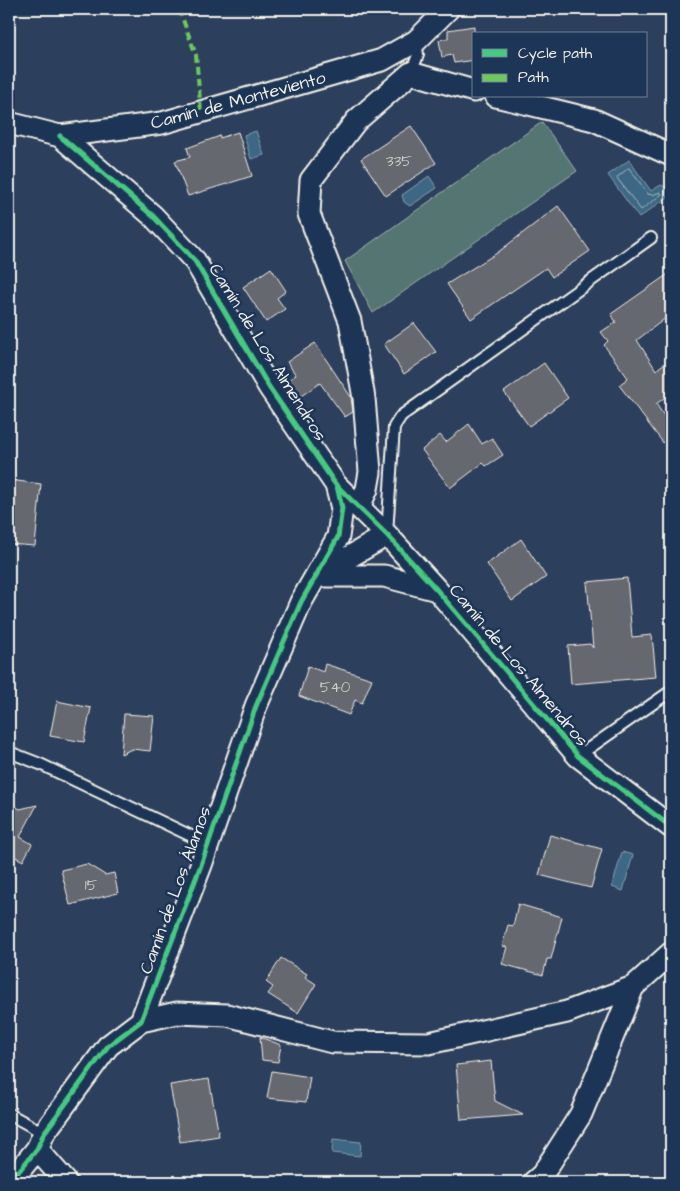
<svg xmlns="http://www.w3.org/2000/svg" width="680" height="1191" font-family="'Architects Daughter',sans-serif">
	<style>
		.green { fill: #557473; stroke: #a4b2ae }
		.water { fill: #3e6885; stroke: #879fad }
		.lines { fill: none; stroke-linecap: round; stroke-linejoin: round }
		.shore { stroke: #abbac0; stroke-width: 1 }
		.building { fill: #666770; stroke: #f4f1e8 }
		.service-casing { stroke: #f4f1e8; stroke-width: 14 }
		.minor-casing { stroke: #f4f1e8; stroke-width: 25 }
		.service { stroke: #1d3557; stroke-width: 10 }
		.minor { stroke: #1d3557; stroke-width: 21 }
		.quiet { stroke: #6dc95d; stroke-width: 4; stroke-dasharray: 8 4; stroke-linecap: butt }
		.cycleway-casing { stroke: #1d3557; stroke-width: 8 }
		.cycleway { stroke: #46c982; stroke-width: 5 }
		.labels { text-anchor: middle; stroke-width: 5; stroke-linejoin: round; paint-order: stroke }
		.number-label { font-size: 15px; fill: #d0ceca }
		.street-label { font-size: 18px; fill: #f4f1e8; stroke: #1d3557 }
	</style>
	<rect width="100%" height="100%" fill="#2c3f5c"/>
	<filter id="ink" filterUnits="userSpaceOnUse"><feTurbulence type="fractalNoise" baseFrequency=".02" numOctaves="2"/><feDisplacementMap in="SourceGraphic" scale="10" xChannelSelector="R" yChannelSelector="G"/><feConvolveMatrix kernelMatrix="1 2 1 2 8 2 1 2 1" color-interpolation-filters="sRGB"/></filter>
	<g filter="url(#ink)">
		<!-- green -->
		<path class="green" d="M542 122 577 171 373 313 345 261Z"/>
		<!-- water -->
		<path class="water" d="M256 131 264 155 251 159 244 135Z
			M629 160 651 191 661 185 666 187 669 196 639 218 608 175Z
			M429 176 437 188 410 206 404 202 402 195Z
			M622 852 633 855 623 891 612 887Z
			M333 1139 361 1142 360 1156 332 1153Z"/>
		<g class="lines">
			<!-- shore -->
			<path class="shore" d="M629 168 648 194 652 195 660 192 662 194 641 210 617 178Z"/>
		</g>
		<!-- building -->
		<path class="building" d="M474 26V60L454 63 452 55 442 57 439 40 448 38V30Z
			M411 126 436 163 386 196 361 159Z
			M238 132 252 176 188 196 175 161 190 157 187 148 220 136V138Z
			M558 206 590 251 552 277 546 268 471 319 447 284 497 253Z
			M271 268 286 291 277 298 285 309 266 322 243 287Z
			M671 272V314L637 340 656 370 671 358V393L656 404 671 426V438L664 444 619 385 628 378 604 345 608 341 601 332 616 322 611 314Z
			M414 323 436 352 404 374 384 344Z
			M315 343 351 397 353 412 345 417 320 383 298 398 287 381 296 375 287 362Z
			M544 363 568 398 529 426 504 392Z
			M469 424 482 444 492 438 503 455 486 466 483 463 450 488 422 450 440 435 446 442Z
			M9 480 41 484 35 546 9 544Z
			M521 539 546 577 512 601 487 564Z
			M627 578 632 637 652 635 656 677 571 684 568 646 590 644 593 648 587 582Z
			M325 664 372 679 362 703 355 700 349 715 299 696 308 666 323 672Z
			M57 701 91 708 84 742 50 736Z
			M124 714 154 716 150 751 132 749 121 754Z
			M9 803 20 809 37 805 20 837 32 844 23 861 10 854 9 856Z
			M550 835 602 849 591 888 539 875Z
			M87 864 105 875 114 873 118 893 70 905 61 870Z
			M518 904 562 917 551 959H547L543 975 502 964 507 947 502 946 508 925 513 926Z
			M281 958 307 974 305 977 316 984 298 1013 268 994 273 987 266 982Z
			M260 1037 281 1045 278 1062 262 1060Z
			M491 1061 495 1101 523 1115 461 1120 456 1065Z
			M272 1071 310 1077 306 1102 267 1098Z
			M209 1079 219 1136 180 1142 170 1085Z"/>
		<g class="lines">
			<defs>
				<path id="service" d="M411 73 418 55 416 41
					M387 534 394 427 401 416 651 238
					M9 752 40 764 208 844
					M578 756 671 691
					M9 1114 44 1133"/>
				<path id="minor" d="M496 96 594 120 671 155
					M9 123 60 136 162 123 382 60 416 41 448 9
					M60 136 153 216 195 261 269 387 336 485 387 535 437 590 578 756 671 827
					M359 507 367 489 370 472 364 398 350 321 309 214 311 180 356 121 411 73 474 91
					M320 574 387 535
					M317 576H384L437 590
					M141 1021 177 1013 227 1015 332 1042 429 1043 567 1012 633 987 671 953
					M37 1149 66 1182
					M10 1182 37 1149 44 1133 108 1046 141 1021 201 865 256 706 301 602 338 537 342 508 336 485
					M534 1182 542 1175 581 1114 633 987"/>
			</defs>
			<!-- service casing -->
			<use href="#service" class="service-casing"/>
			<!-- minor casing -->
			<use href="#minor" class="minor-casing"/>
			<!-- service -->
			<use href="#service" class="service"/>
			<!-- minor -->
			<use href="#minor" class="minor"/>
			<!-- quiet -->
			<path class="quiet" d="M179 9 196 55 201 112"/>
			<defs>
				<path id="cycleway" d="M60 136 153 216 195 261 269 387 336 485 387 535 437 590 578 756 671 827
					M10 1182 37 1149 44 1133 108 1046 141 1021 201 865 256 706 301 602 338 537 342 508 337 486"/>
			</defs>
			<!-- cycleway casing -->
			<use href="#cycleway" class="cycleway-casing"/>
			<!-- cycleway -->
			<use href="#cycleway" class="cycleway"/>
		</g>
	</g>
	<g class="labels">
		<!-- number labels -->
		<g class="number-label">
			<text x="399" y="166">335</text>
			<text x="335" y="692">540</text>
			<text x="91" y="890">15</text>
		</g>
		<!-- street labels -->
		<g class="street-label">
			<text transform="translate(238 100) rotate(-15)" y="6">Camín de Monteviento</text>
			<text transform="translate(268 352) rotate(58)" y="6">Camín de Los Almendros</text>
			<text transform="translate(519 665) rotate(50)" y="6">Camín de Los Almendros</text>
			<text transform="translate(175 890) rotate(-70)" y="6">Camín de Los Álamos</text>
		</g>
	</g>
	<!-- margin -->
	<rect width="680" height="1191" fill="none" stroke="#1d3557" stroke-width="30"/>
	<rect x="15" y="15" width="650" height="1161" fill="none" stroke="#f4f1e8" stroke-width="2" filter="url(#ink)"/>
	<!-- legend -->
	<rect x="472" y="32" width="175" height="65" fill="#1d3557" stroke="#738091"/>
	<rect x="482" y="49" width="25" height="8" fill="#46c982" stroke="#738091"/>
	<text x="518" y="58" font-size="15" fill="#f4f1e8">Cycle path</text>
	<rect x="482" y="74" width="25" height="8" fill="#6dc95d" stroke="#738091"/>
	<text x="518" y="82" font-size="15" fill="#f4f1e8">Path</text>
</svg>
